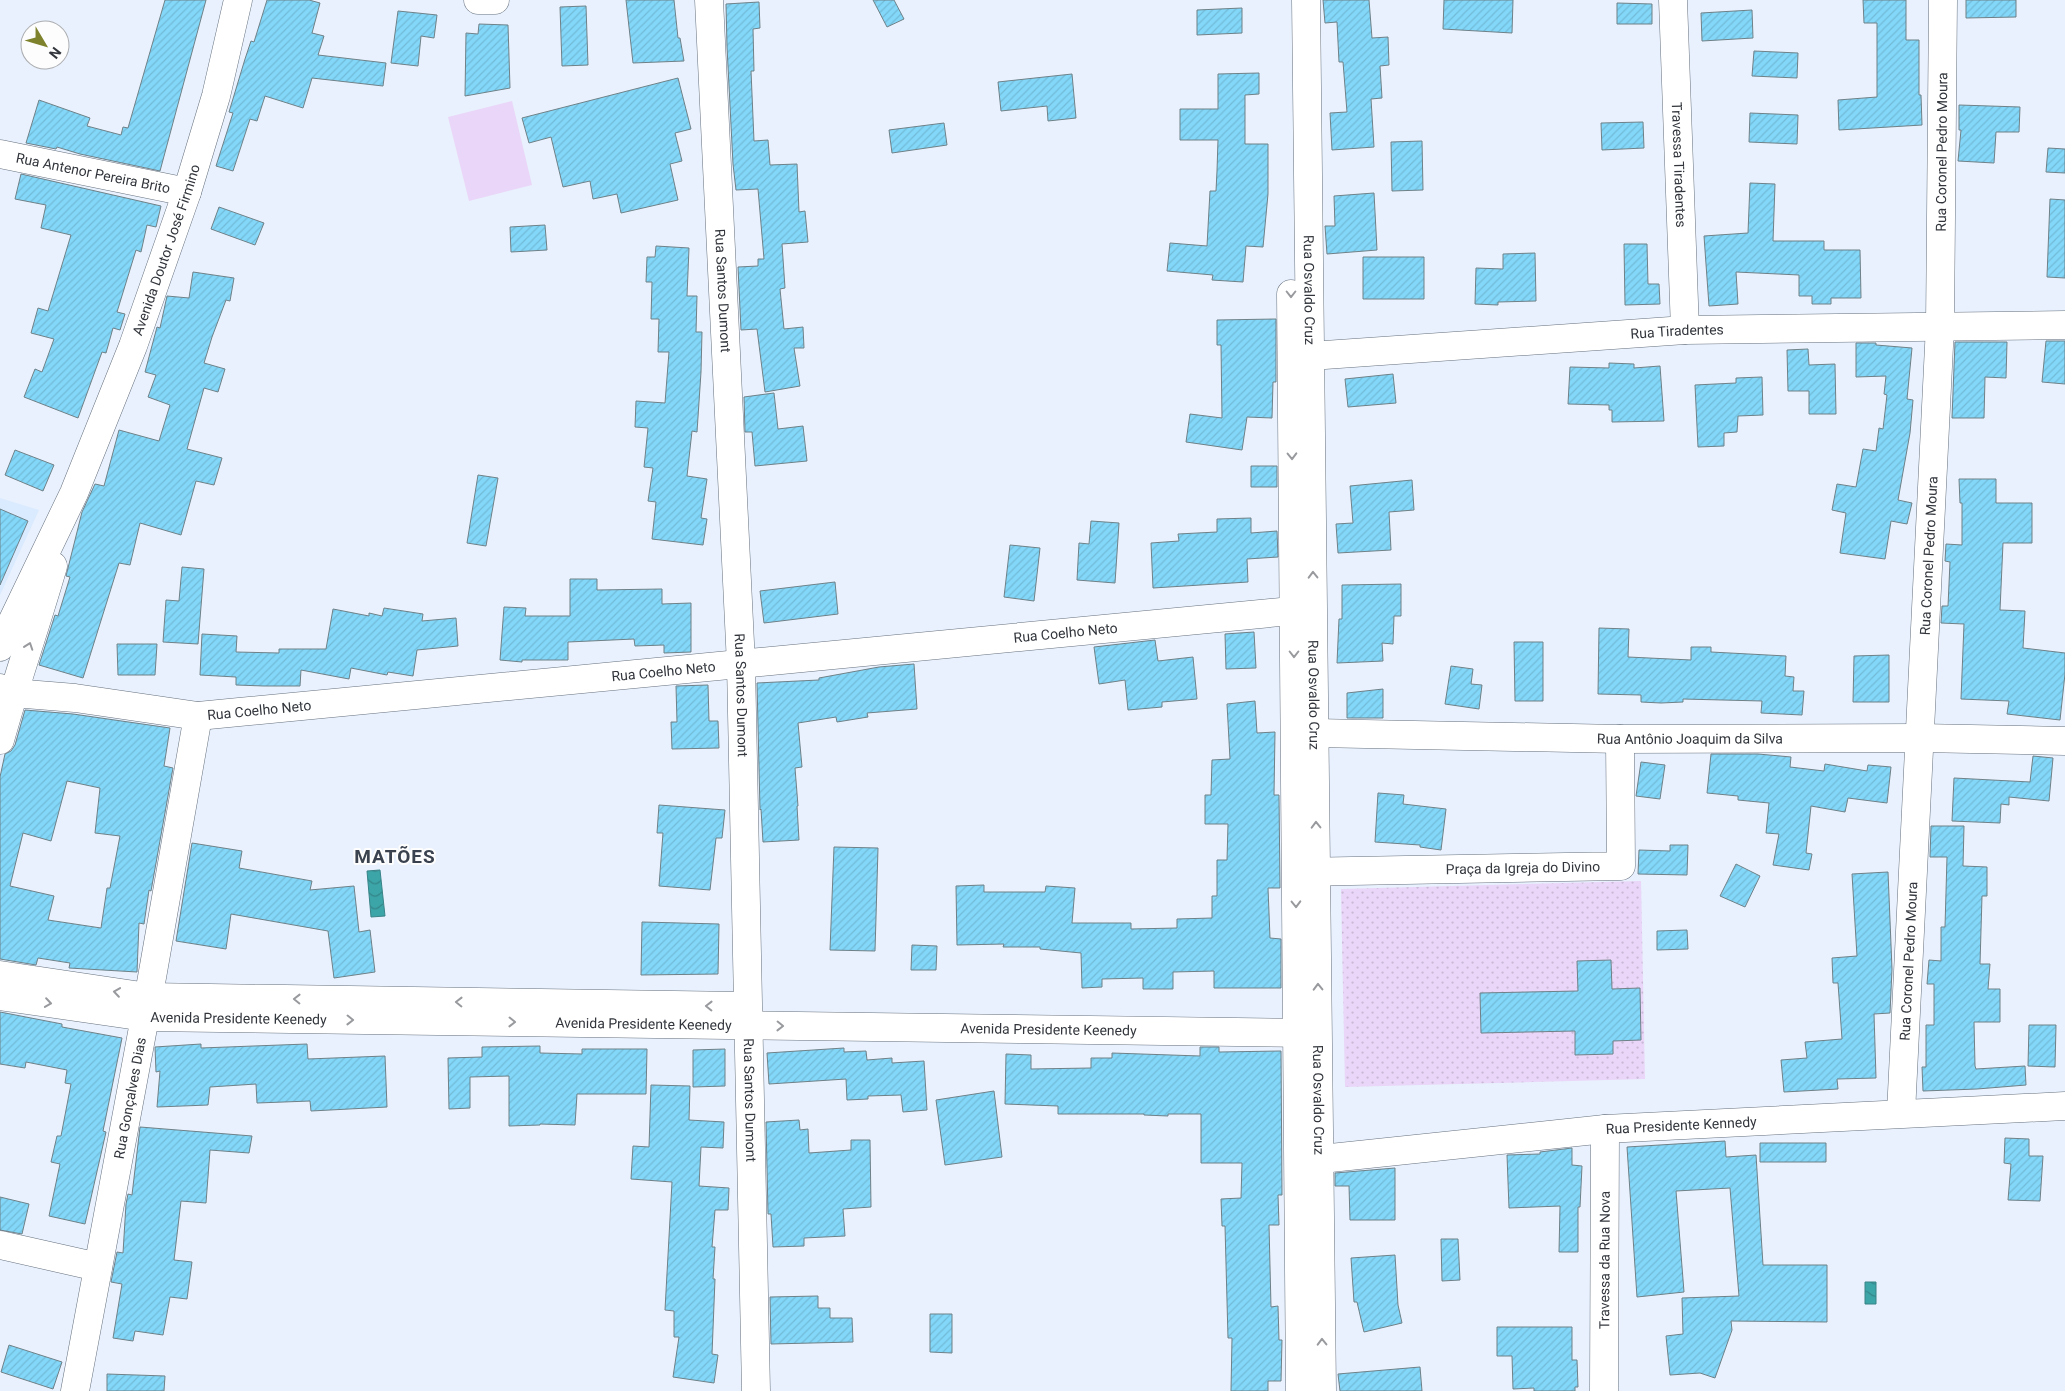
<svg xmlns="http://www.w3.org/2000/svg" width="2065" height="1391" font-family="Roboto,sans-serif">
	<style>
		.built { fill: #daeaff }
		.park { fill: url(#park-dots) }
		.pitch { fill: #ead6f8 }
		.water { fill: url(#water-waves); stroke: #398488 }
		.building { fill: url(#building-hatch); stroke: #6f8188; fill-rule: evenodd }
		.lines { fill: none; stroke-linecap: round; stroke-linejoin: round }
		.minor-casing { stroke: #67717e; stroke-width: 29 }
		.minor { stroke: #fff; stroke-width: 28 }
		.oneway { stroke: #989a9e }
		.labels { text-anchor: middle; stroke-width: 4; stroke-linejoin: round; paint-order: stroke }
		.street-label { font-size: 14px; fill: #32363c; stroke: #fdfdfd }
		.district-label { font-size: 19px; font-weight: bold; letter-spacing: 1px; fill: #39424e; stroke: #fdfdfd }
	</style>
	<defs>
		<pattern id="park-dots" width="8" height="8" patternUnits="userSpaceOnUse" patternTransform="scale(1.25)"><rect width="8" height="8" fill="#ead6f8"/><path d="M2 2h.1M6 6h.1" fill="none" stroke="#c9b8d6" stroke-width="1.8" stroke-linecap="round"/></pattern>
		<pattern id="water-waves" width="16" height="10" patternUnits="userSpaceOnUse" patternTransform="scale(1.25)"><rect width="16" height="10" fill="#3ca5a8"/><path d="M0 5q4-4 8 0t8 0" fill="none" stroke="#33878a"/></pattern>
		<pattern id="building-hatch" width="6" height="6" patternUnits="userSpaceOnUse" patternTransform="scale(1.25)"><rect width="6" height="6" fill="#83d8fa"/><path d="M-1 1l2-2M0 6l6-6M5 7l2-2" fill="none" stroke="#72bad7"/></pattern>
	</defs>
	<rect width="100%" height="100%" fill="#e8f1fd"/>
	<!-- built -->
	<path class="built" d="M0 498 39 510 0 595Z"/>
	<!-- park -->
	<path class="park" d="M1641 881 1645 1079 1345 1087 1341 889Z"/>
	<!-- pitch -->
	<path class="pitch" d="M512 101 532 185 469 201 448 117Z"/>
	<!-- water -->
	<path class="water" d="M380 870 385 916 371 917 367 871Z
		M1865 1282H1876V1304H1865Z"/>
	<!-- building -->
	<path class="building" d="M165 0H206L160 171 80 154 57 147 56 149 26 143 39 100 90 118 87 126 121 135 123 127 128 128Z
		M267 0H309L320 3 312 33 324 36 318 55 386 63 383 86 312 78 303 108 265 96 257 121 250 119 233 171 216 166 233 113 229 112 245 59 251 41 254 42Z
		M626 0H674L678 38H680L684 61 633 63Z
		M873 0H894L904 19 887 27Z
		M1323 0H1369L1372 38 1388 37 1389 65 1380 66 1382 98 1371 99 1374 147 1332 150 1330 113 1347 112 1343 62H1339L1337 22 1325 23Z
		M1444 0H1513L1512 33 1443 29Z
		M1863 0H1906V40H1919V95H1921L1922 125 1839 130 1838 100 1877 97V23H1864Z
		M1966 0H2016V17L1966 18Z
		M759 2 760 28 753 29 754 71H751L754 141 768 140 770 165 797 164 799 212 805 211 808 242 782 244 785 288 780 289 784 329 803 327 804 348H794L800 386 765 392 757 329 741 330 738 267 758 266V259H764L758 189 736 190 733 164 727 47 726 4Z
		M1617 3 1652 4V24H1617Z
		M586 6 588 65 562 66 560 7Z
		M1242 8V33L1197 35V10Z
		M1752 10 1753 38 1702 41 1701 13Z
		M398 11 437 15 434 38 421 36 418 66 391 63Z
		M479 24 508 25 510 88 465 96 466 33 478 34Z
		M1754 51 1798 53 1797 78 1752 76Z
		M1259 73V94L1245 95V144H1268V194L1263 247 1246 246 1243 282 1212 280 1213 275 1167 271 1170 243 1207 246 1210 191H1216L1217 171 1218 140H1180V109H1218V74Z
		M1072 74 1076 118 1048 121 1047 106 1001 111 998 82Z
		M678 78 691 129 675 133 682 161 670 164 678 200 621 213 617 194 593 199 590 181 563 187 551 137 529 143 522 118Z
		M1959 105 2020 107 2019 132H1996L1994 163 1958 161 1961 130H1959Z
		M1750 113 1798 115 1797 144 1749 142Z
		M1643 122 1644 148 1602 150 1601 123Z
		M944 123 947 145 892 153 889 130Z
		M1422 141 1423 190 1392 191 1391 142Z
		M2048 148 2065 149V173L2046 172Z
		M21 174 161 206 156 227 147 225 141 252 136 250 117 312 125 314 120 330 113 328 106 353 102 352 78 418 24 397 35 369 42 372 54 339 31 333 38 308 48 311 71 235 41 228 46 205 15 199Z
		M1750 183 1775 184 1773 241H1824V250H1860L1861 298H1831V304H1812V296H1799V275L1736 272 1738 304 1709 306 1704 236 1748 233Z
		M1374 193 1377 250 1327 254 1325 226H1335L1334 196Z
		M2050 199 2065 200V278L2047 277Z
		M219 207 264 223 255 245 211 229Z
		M545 225 547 250 511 252 510 227Z
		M1624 244H1647L1648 284H1659L1660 304 1625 305Z
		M656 246 689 248 687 296H697L696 332H702L701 372 697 432 692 431 687 476 707 479 701 518 707 519 703 545 652 539 656 502 648 501 653 468 644 467 648 428 635 427 636 401 665 403 669 352H658L659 319H651L652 282H646L647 257H655Z
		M1535 253 1536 301 1498 302V305L1475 304 1476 268 1503 269V254Z
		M1363 257H1424V299H1363Z
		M193 272 234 278 230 301 226 300 212 337 204 363 225 369 218 392 204 388 187 449 222 458 214 485 196 481 181 535 140 523 130 565 119 563 83 678 39 665 55 615 58 616 70 577 66 576 82 512 95 484 104 486 119 430 159 441 170 405 148 397 156 375 145 372 157 327 160 328 167 296 189 298Z
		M1276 319V382H1273L1272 418 1247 417 1242 450 1186 442 1190 414 1222 418 1221 345H1217V320Z
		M2046 341H2065V384L2042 382Z
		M1955 342H2007L2006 378 1985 377 1984 418H1952Z
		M1856 343H1876V345L1912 348 1907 399 1913 400 1910 433 1898 500 1912 503 1907 524 1891 521 1885 559 1840 553 1846 513 1832 510 1837 484 1856 487 1863 449 1876 451 1879 428 1883 429 1887 395 1884 394 1886 376 1856 377Z
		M1808 349 1809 365 1835 364 1836 414H1809V391H1788L1787 350Z
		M1609 363 1634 364V368L1660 366 1664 421 1612 422V410H1609V405L1568 404 1570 367 1609 368Z
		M1393 374 1396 403 1348 407 1345 379Z
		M1762 377 1763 415 1738 416 1737 432 1724 433V446L1698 447 1695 385 1736 383V378Z
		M774 393 778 429 803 426 807 461 755 466 752 432H745L744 397Z
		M15 450 54 465 43 491 5 475Z
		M1251 466H1277V487H1251Z
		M478 475 498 478 486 546 467 543Z
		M1959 479H1996V503H2032V543H2003L2000 610 2025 611 2023 648 2065 653V674L2060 720 2007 714 2009 701 1961 699 1964 624 1941 623 1942 606H1948L1950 562 1945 561 1946 544 1962 545V503H1960Z
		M1412 480 1414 510 1389 512 1391 550 1338 553 1336 524 1353 523 1350 486Z
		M0 509 28 521 0 585Z
		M1251 518V533L1277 531 1278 557 1247 559 1248 582 1153 588 1151 543 1179 541 1178 534 1217 532V519Z
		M1091 521 1119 523 1115 583 1077 580 1079 543 1089 544Z
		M1010 545 1040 548 1034 601 1004 597Z
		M182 567 204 569 198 644 163 642 166 600 179 601Z
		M570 579H597V590L662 589V604L691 603V652L664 653V645L635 646 634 639 568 642V660H522V662L500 660 504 607 526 608 525 616H570Z
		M835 582 838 614 764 623 760 591Z
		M1401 584V616H1394L1393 644 1382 643 1383 661 1337 663 1339 619H1342V585Z
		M384 608 423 614 422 621 456 618 458 646 417 650 413 676 388 672 387 675 351 668 349 679 301 670 300 686H264L236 685V677L200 675 202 634 237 636 236 652 279 653V649H326L333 609 369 616V613L382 616Z
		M1599 628 1629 629 1628 657 1691 660V647H1711V652L1786 656 1785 676 1794 677 1793 691H1804L1802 715 1761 713 1762 701 1683 699V702L1661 703 1641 702V695L1598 694Z
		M1254 632 1256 668 1226 669 1225 634Z
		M1155 640 1158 661 1193 657 1197 699 1162 702V707L1128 710 1125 680 1099 684 1094 647Z
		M1514 642H1543V701H1515Z
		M117 644H157L155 675H118Z
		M1889 655V702H1853L1854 656Z
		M914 664 917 709 867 713 868 717 837 722 836 717 798 723 802 767 795 768 798 806H797L799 840 763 842 761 809 760 810 757 683 819 680V678L879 667Z
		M1451 666 1473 669 1471 684 1482 685 1479 709 1445 704Z
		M708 685 709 721H718L719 748 672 749 671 722H677L676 686Z
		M1383 689V718H1347V693Z
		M1255 701 1257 733 1275 732 1274 795H1279L1280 888H1268L1270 938 1281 939V988H1214V971L1173 972V989H1143V978L1102 979V987L1082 988 1081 953 1040 949V947H1003L1004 944 957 945 956 886 984 885V892H1045L1046 886 1075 888 1072 923H1131V929L1177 928V919L1212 918V896H1217V860H1227L1228 824H1205V795H1211L1212 760 1230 759 1227 704Z
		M25 710 73 714 170 728 164 766 173 768 151 891 149 890 144 924 139 923 137 972 69 968 70 963 38 958 36 965 0 959V777L5 754 11 751 15 745ZM67 781 100 788 95 833 120 836 110 888H107L101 928 48 920 54 896 10 886 23 833 51 841Z
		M1711 754H1758L1791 757 1790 767 1824 771 1825 764 1867 771 1868 765 1891 767 1887 803 1848 798 1845 812 1811 806 1806 853 1812 854 1809 870 1773 865 1779 834 1766 833 1769 803 1738 800V796L1707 793Z
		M2033 756 2053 758 2049 801 2009 797V805L2001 804 2000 823 1952 821 1954 778 2030 782Z
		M1641 762 1665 765 1660 799 1636 796Z
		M1378 793 1404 795 1403 804 1446 809 1441 850 1420 847V845L1375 842Z
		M659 805 725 810 722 838H716L710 890 659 886 663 833H657Z
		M1931 826H1964L1963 866 1987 867V896H1982L1980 964H1990L1988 989H2000V1022H1974L1975 1066 1976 1069 2025 1066 2026 1085 1977 1089 1923 1091 1922 1067H1926V1025H1934V984H1927L1929 960 1941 961V927H1945L1947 857H1930Z
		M192 843 242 851 239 868 312 881 310 890 354 886 359 932 370 930 375 972 334 978 328 931 231 914 226 949 176 941Z
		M1670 845H1688L1687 875 1638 874 1639 850 1670 851Z
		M834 847 878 848 875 951 830 950Z
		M1736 864 1760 876 1745 907 1720 896Z
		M1888 872 1892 969 1890 1013 1874 1014 1876 1078 1837 1079 1838 1089 1784 1092 1781 1060 1807 1058 1805 1042 1842 1039 1838 983H1833L1832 958 1857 956 1852 874Z
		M642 922 719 924 718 974 641 975Z
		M1687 930 1688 949 1657 950V931Z
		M912 945 937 946 936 970H911Z
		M1611 960 1612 989 1640 988 1641 1040 1613 1041V1054L1575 1055V1031L1481 1033 1480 993 1578 991 1577 961Z
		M0 1012 62 1024V1027L122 1038 103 1131 106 1132 85 1224 49 1216 60 1164 51 1162 57 1136H61L71 1084 65 1083 67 1070 26 1062 25 1068 0 1064Z
		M2029 1025H2056L2055 1067 2028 1066Z
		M201 1044V1048L307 1044 308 1059 385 1056 387 1107 311 1111 310 1101 257 1103 256 1084 210 1087 208 1105 157 1107 160 1071 156 1072 155 1047Z
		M540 1046V1053L582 1054V1049H647L646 1094H577L575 1125 540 1124V1125L509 1126V1076L470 1077V1108L449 1109 448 1058 482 1057V1047Z
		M1200 1047H1219V1052L1281 1051 1282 1195H1278L1279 1225H1269L1271 1307 1278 1306 1279 1340H1282L1281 1381H1268V1391H1231L1232 1338H1228L1225 1226H1222L1221 1199 1241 1198 1242 1163H1201V1114H1168V1116L1144 1115V1114H1058V1106L1005 1104 1006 1054 1031 1055V1069L1091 1068V1058H1112V1053L1200 1056Z
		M844 1048V1052L866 1051 867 1060 892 1058V1063L924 1061 927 1110 903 1112 901 1095 868 1096V1099L847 1100 846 1079 769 1084 767 1053Z
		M725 1049V1086L693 1087V1050Z
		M651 1085 690 1086 689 1120 724 1122 723 1148 701 1147 699 1186 729 1188 728 1210H715L712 1247H715L713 1279H715L712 1354 718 1355 714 1383 673 1377 679 1337H674V1311L665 1310 672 1182 631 1179 633 1146 649 1147Z
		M994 1091 1002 1157 945 1165 936 1100Z
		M799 1120 800 1130 808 1129 809 1153 851 1150V1140H870L871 1207 843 1209 845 1236 804 1238V1246L773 1247 771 1214H768L766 1122Z
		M140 1127 252 1136 249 1153 210 1150 206 1203 181 1201 174 1260 192 1262 187 1299 170 1297 163 1335 135 1331 133 1341 113 1338 122 1284 111 1282 117 1252 123 1253 126 1204 128 1194 132 1195Z
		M2005 1138 2029 1139V1156H2043L2040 1201 2008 1200 2011 1164 2004 1163Z
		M1725 1141 1726 1157 1756 1155 1763 1265H1827V1322L1731 1321 1732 1330 1715 1378 1700 1373 1670 1375 1666 1336 1683 1334 1682 1298 1739 1296 1730 1188 1676 1191 1684 1292 1637 1297 1627 1147Z
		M1760 1143H1826V1162H1760Z
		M1572 1148V1165L1582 1166 1580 1207H1578V1252H1559L1560 1206 1509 1208 1507 1155 1540 1154V1152Z
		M1395 1168V1220H1350L1349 1186H1335V1173Z
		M0 1197 29 1204 22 1234 0 1230Z
		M1441 1239H1458L1460 1280 1442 1281Z
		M1395 1255 1398 1305 1402 1323 1364 1332 1357 1302H1354L1351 1258Z
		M818 1296V1308H830V1318H852L853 1342 771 1344 770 1297Z
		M930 1314H952V1353L930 1352Z
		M1497 1327H1572V1360H1577L1578 1387H1575V1391H1534V1388L1513 1389 1512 1356H1497Z
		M9 1345 62 1362 53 1389 1 1372Z
		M1420 1367 1422 1391H1340L1338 1374Z
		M107 1374 165 1376 164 1391H107Z"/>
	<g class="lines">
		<defs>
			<g id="minor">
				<path d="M478 0H495"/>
				<path id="s1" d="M709 0 741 664 756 1391"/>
				<path id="s2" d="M1306 0 1322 1391"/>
				<path id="s3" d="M1673 0 1685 330"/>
				<path id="s4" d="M0 154 187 192"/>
				<path d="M1291 294 1300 1391"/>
				<path id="s5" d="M1292 355 1310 356 1685 330 2065 325"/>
				<path id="s6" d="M0 647 74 493 133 346 187 192 216 96 238 0"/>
				<path id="s7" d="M0 688 13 693 75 698 198 716 1312 609"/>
				<path id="s8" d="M1315 733 1620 739 1920 738 2065 741"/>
				<path d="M0 740C16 682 36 625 53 566"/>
				<path id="s9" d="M1298 872 1621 866 1620 739"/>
				<path d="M0 975 148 997 741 1006"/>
				<path id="s10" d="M0 996 145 1017 1314 1033"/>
				<path id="s11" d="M1901 1113 1940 326 1943 0"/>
				<path id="s12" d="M1302 1161 1605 1129 2065 1106"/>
				<path d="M0 1245 98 1267"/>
				<path id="s13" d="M75 1391 145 1017 198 716"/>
				<path id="s14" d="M1604 1391 1605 1129"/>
			</g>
		</defs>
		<!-- minor casing -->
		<use href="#minor" class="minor-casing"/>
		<!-- minor -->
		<use href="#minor" class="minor"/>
	</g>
	<!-- one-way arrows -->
	<defs><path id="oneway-chevron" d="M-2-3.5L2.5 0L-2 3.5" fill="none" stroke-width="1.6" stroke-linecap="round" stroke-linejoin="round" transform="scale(1.25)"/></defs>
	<g class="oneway">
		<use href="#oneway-chevron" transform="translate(1291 294) rotate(90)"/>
		<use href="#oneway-chevron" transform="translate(1292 456) rotate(89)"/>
		<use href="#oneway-chevron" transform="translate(1313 575) rotate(-91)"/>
		<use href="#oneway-chevron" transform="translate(29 646) rotate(-71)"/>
		<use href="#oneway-chevron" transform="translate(1294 654) rotate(90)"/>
		<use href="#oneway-chevron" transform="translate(1316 825) rotate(-91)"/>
		<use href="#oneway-chevron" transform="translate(1296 904) rotate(89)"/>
		<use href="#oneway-chevron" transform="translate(1318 987) rotate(-91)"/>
		<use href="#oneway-chevron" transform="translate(117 992) rotate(-172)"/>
		<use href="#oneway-chevron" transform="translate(297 999) rotate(-179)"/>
		<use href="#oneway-chevron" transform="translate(459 1002) rotate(-179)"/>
		<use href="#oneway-chevron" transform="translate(48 1003) rotate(8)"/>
		<use href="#oneway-chevron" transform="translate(709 1006) rotate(-179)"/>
		<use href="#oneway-chevron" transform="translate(350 1020) rotate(1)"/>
		<use href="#oneway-chevron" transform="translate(512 1022) rotate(1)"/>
		<use href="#oneway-chevron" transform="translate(780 1026) rotate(1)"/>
		<use href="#oneway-chevron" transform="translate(1322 1342) rotate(-91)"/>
	</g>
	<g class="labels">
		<!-- street labels -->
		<g class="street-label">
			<text dy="5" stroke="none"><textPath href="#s11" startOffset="962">Rua Coronel Pedro Moura</textPath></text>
			<text dy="5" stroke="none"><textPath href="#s3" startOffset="165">Travessa Tiradentes</textPath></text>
			<text dy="5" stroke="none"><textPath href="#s4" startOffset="95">Rua Antenor Pereira Brito</textPath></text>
			<text dy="5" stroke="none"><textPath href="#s6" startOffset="431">Avenida Doutor José Firmino</textPath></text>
			<text dy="5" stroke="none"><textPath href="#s1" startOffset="291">Rua Santos Dumont</textPath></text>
			<text dy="5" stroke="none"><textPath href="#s2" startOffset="290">Rua Osvaldo Cruz</textPath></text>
			<text dy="5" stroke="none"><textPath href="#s5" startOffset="386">Rua Tiradentes</textPath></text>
			<text dy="5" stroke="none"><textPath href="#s11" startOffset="558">Rua Coronel Pedro Moura</textPath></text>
			<text dy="5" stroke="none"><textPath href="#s7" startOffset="1072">Rua Coelho Neto</textPath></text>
			<text dy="5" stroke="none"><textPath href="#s7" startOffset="668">Rua Coelho Neto</textPath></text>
			<text dy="5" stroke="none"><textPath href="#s1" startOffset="696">Rua Santos Dumont</textPath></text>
			<text dy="5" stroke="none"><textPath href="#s2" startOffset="695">Rua Osvaldo Cruz</textPath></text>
			<text dy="5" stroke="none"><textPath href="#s7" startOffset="262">Rua Coelho Neto</textPath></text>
			<text dy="5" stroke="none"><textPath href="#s8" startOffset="375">Rua Antônio Joaquim da Silva</textPath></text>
			<text dy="5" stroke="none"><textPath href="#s9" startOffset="225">Praça da Igreja do Divino</textPath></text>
			<text dy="5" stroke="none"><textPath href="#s11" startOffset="152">Rua Coronel Pedro Moura</textPath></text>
			<text dy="5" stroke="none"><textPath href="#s10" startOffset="240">Avenida Presidente Keenedy</textPath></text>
			<text dy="5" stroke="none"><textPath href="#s10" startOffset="645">Avenida Presidente Keenedy</textPath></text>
			<text dy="5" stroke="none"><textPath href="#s10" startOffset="1050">Avenida Presidente Keenedy</textPath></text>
			<text dy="5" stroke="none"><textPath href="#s13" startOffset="298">Rua Gonçalves Dias</textPath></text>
			<text dy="5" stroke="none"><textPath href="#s1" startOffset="1101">Rua Santos Dumont</textPath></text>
			<text dy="5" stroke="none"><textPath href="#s2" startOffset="1100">Rua Osvaldo Cruz</textPath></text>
			<text dy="5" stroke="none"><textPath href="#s12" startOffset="381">Rua Presidente Kennedy</textPath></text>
			<text dy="5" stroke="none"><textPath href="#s14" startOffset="131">Travessa da Rua Nova</textPath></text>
		</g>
		<!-- district labels -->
		<g class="district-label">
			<text x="395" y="863">MATÕES</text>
		</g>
	</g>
	<!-- north arrow -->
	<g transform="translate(45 45) rotate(128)"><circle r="24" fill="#fdfdfd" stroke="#acadb0"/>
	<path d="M0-4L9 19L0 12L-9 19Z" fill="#7e822c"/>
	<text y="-8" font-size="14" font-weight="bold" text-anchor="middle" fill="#32363c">N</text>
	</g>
</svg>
